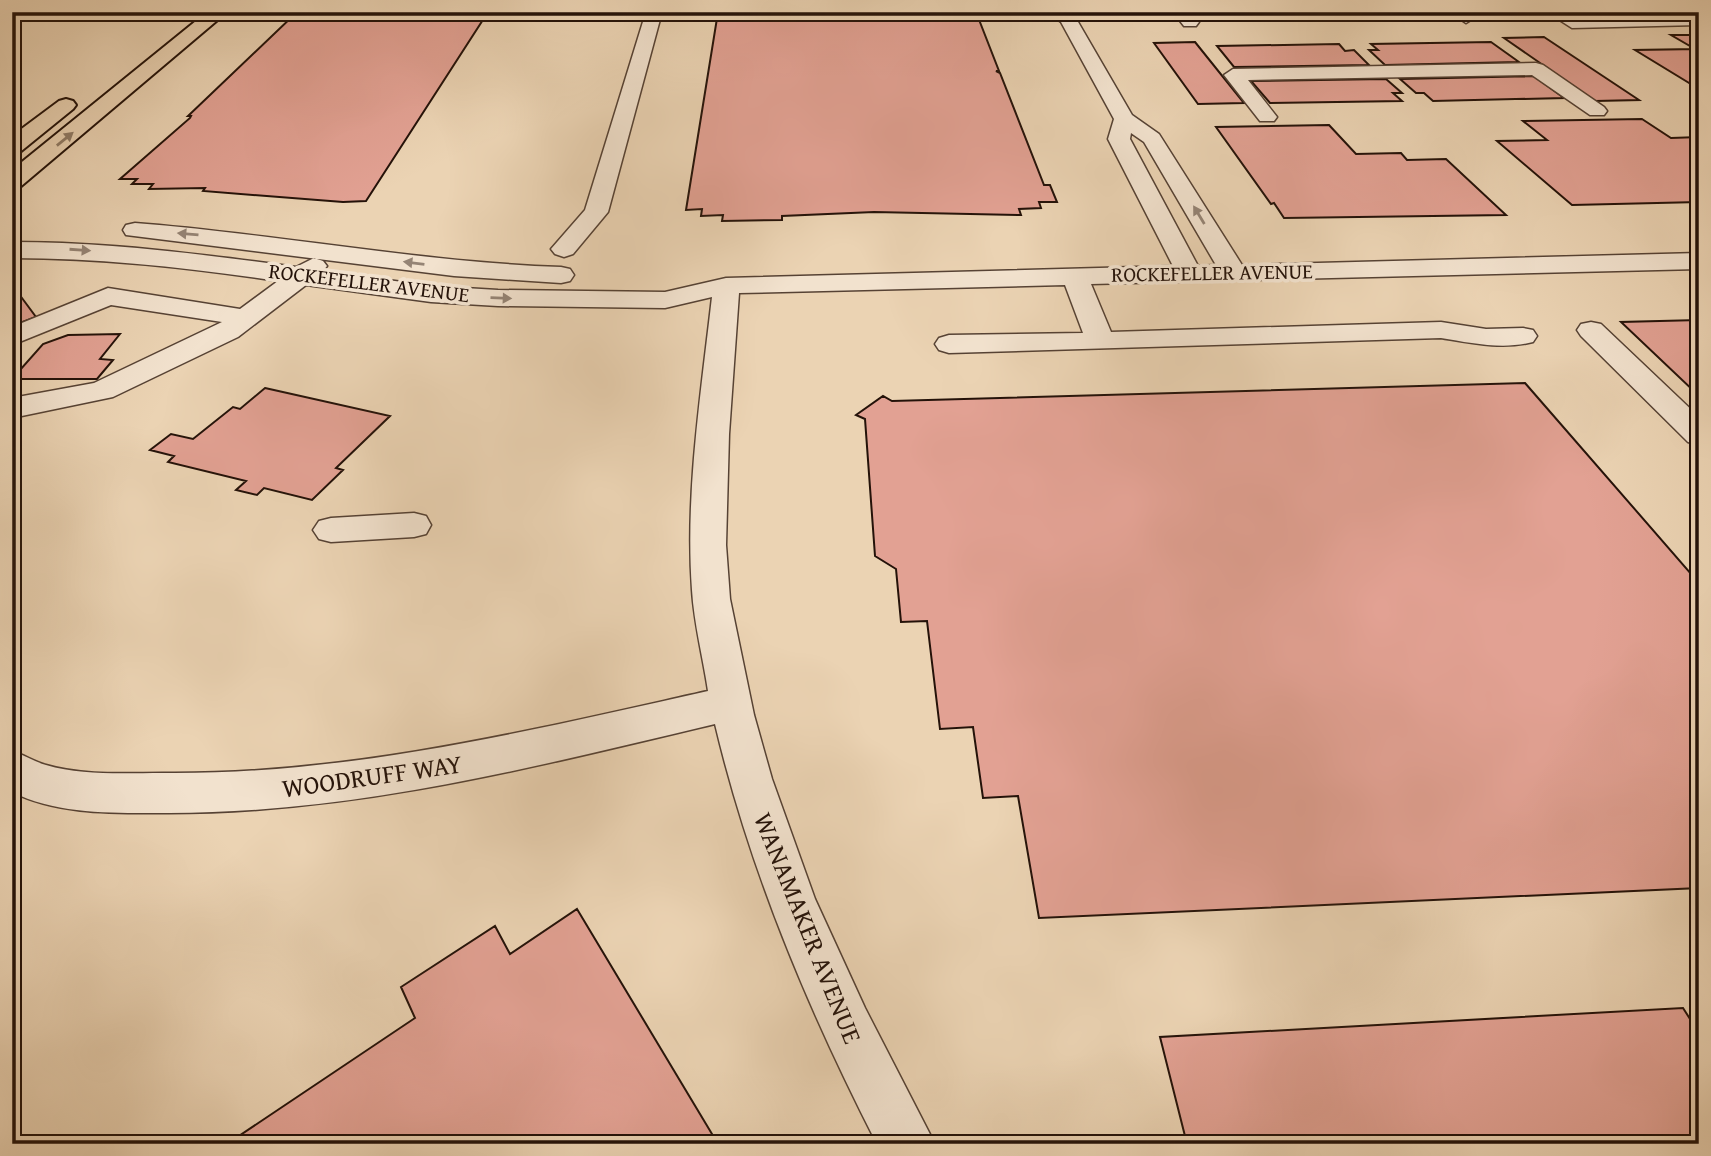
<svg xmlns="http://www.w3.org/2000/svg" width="1711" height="1156" font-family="'Gentium Book Plus',serif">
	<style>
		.building { fill: #e2a193; stroke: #241209; stroke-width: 2 }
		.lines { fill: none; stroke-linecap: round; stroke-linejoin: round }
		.minor-casing { stroke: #564234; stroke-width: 3 }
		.major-casing { stroke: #241209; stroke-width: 4 }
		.minor { fill: #f2e2ce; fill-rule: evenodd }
		.major { fill: #ebd3b3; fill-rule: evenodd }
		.oneway { fill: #917c66 }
		.oneway2 { fill: #958475 }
		.labels { text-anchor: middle; stroke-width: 7; stroke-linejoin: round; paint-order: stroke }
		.far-street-label { font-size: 21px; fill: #241209; stroke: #f2e2ce }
		.street-label { font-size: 26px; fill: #241209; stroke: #f2e2ce }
	</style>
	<rect width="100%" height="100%" fill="#ebd3b3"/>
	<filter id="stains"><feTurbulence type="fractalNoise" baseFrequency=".00286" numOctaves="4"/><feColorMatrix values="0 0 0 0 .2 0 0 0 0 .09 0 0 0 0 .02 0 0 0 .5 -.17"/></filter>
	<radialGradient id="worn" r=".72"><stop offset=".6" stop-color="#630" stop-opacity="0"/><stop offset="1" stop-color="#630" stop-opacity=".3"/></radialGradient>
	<!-- building -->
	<path class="building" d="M297 12H488L366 201 343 202 203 191 205 188 149 189 153 184H132L137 179H120L190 118 191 116H188Z
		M718 12H976L999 71H996L1000 73 1044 185H1050L1057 202H1039L1041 208 1019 209 1021 215 874 212 782 216V220L722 221 723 215 701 216 702 209 686 210Z
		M1133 12H1171L1175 17 1137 18Z
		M1671 35H1699V89L1635 50 1695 49Z
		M1544 37 1639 100 1595 101 1504 38Z
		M1195 42 1244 103 1198 104 1154 43Z
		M1491 42 1519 62 1385 65 1369 50H1378L1371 44Z
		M1339 44 1345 51 1354 50 1369 65 1234 67 1217 46Z
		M1534 76 1564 98 1433 101 1424 93H1416L1400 79Z
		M1386 79 1402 93H1393L1402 101 1270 103 1251 81Z
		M1642 119 1671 138 1699 137V202L1572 205 1497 141 1547 140 1523 121Z
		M1329 125 1356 154 1401 153 1407 160 1446 159 1506 215 1284 218 1274 203 1271 204 1216 127Z
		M19 294 36 317 12 326V296Z
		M1699 320V396L1621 322Z
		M120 334 100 359 113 360 97 379H12L43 344 68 335Z
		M1525 383 1699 583V888L1039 918 1018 796 983 798 973 727 940 729 927 621 901 622 896 569 875 556 865 419 856 415 883 396 892 401Z
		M265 388 390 416 336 468 343 470 312 500 264 488 257 495 236 490 246 481 168 462 174 456 150 450 171 434 193 439 233 407 240 409Z
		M577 909 718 1144H227L415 1018 401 987 495 926 510 954Z
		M1683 1008 1699 1033V1144H1187L1160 1037Z"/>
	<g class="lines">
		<defs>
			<path id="minor" d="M646 12H662L608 212 573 254 564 257 555 254 551 249 585 210Z
				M1048 12H1069L1074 15 1132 115 1159 134 1242 265 1699 253V269L1091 284 1111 332 1441 322 1486 329 1523 328 1533 330 1537 336 1533 342C1503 350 1471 343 1441 338L949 353 939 350 935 344 939 338 949 335 1083 333 1065 285 739 293 729 434 726 545 730 599 754 715 772 779 815 899 865 1008 935 1144H877C808 1009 750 871 715 724 530 768 348 815 157 813 109 813 56 814 12 792V751C24 755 35 762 46 765 83 776 126 773 163 773 349 775 528 731 708 691 703 657 694 624 692 590 685 493 701 394 712 297L665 308 498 306 431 302 306 285 238 337 113 397 12 418V398L94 383 222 322 111 305 12 345V327L108 288 240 309 278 281C189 268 102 258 12 258V242C108 242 201 254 296 267L314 258 323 261 327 266 323 271 431 286 498 290 665 292 726 278 1173 266 1108 139 1114 119 1061 22ZM1131 133 1144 142 1216 265 1198 266 1130 139Z
				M1173 12H1190L1199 22 1196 26H1184Z
				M1450 12H1469L1474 18 1466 23Z
				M1547 12H1567L1576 18 1699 15V25L1572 28Z
				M1536 63 1543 65 1604 107 1607 111 1604 115H1590L1532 75 1248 80 1277 117 1274 121H1260L1224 75 1233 69Z
				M135 223C278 234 418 262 561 267L570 269 574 275 570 281 561 283 454 276 126 235 123 230 126 225Z
				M1591 322 1601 324 1699 417V445L1688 442 1581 336 1577 330 1581 324Z
				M414 513 426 516 431 525 426 534 414 537 331 542 319 539 313 530 319 521 331 518Z"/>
			<path id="major" d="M207 12H227L20 187 12 189V170Z
				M66 99 73 101 76 105 73 109 20 152 12 154V136L59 101Z"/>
		</defs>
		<!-- minor casing -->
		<use href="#minor" class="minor-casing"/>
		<!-- major casing -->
		<use href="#major" class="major-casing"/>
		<!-- minor -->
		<use href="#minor" class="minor"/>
		<!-- major -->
		<use href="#major" class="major"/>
	</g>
	<!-- one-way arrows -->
	<defs><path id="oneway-solid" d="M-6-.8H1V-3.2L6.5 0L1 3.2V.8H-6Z" transform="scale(1.75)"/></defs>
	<use class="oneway" href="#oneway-solid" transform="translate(65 139) rotate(-39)"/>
	<g class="oneway2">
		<use href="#oneway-solid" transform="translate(1199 215) rotate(-121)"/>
		<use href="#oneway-solid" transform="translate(188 234) rotate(-175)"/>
		<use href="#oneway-solid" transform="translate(80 250) rotate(4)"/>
		<use href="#oneway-solid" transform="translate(414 263) rotate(-173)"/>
		<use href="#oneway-solid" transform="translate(501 298) rotate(2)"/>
	</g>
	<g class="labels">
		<!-- far-street labels -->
		<g class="far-street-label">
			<text transform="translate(1212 273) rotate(-1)" y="7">ROCKEFELLER AVENUE</text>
			<text transform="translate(369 283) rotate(7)" y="7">ROCKEFELLER AVENUE</text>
		</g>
		<!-- street labels -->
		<g class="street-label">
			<text transform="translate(372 776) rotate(-8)" y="9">WOODRUFF WAY</text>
			<text transform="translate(808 928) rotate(68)" y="9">WANAMAKER AVENUE</text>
		</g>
	</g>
	<!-- margin -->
	<rect width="1711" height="1156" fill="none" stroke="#ebd3b3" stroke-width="42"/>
	<rect x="14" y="14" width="1683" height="1128" fill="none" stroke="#241209" stroke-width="3.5"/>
	<rect x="21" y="21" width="1669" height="1114" fill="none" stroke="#241209" stroke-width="2"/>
	<rect width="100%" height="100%" filter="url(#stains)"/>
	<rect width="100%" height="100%" fill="url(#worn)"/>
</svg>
